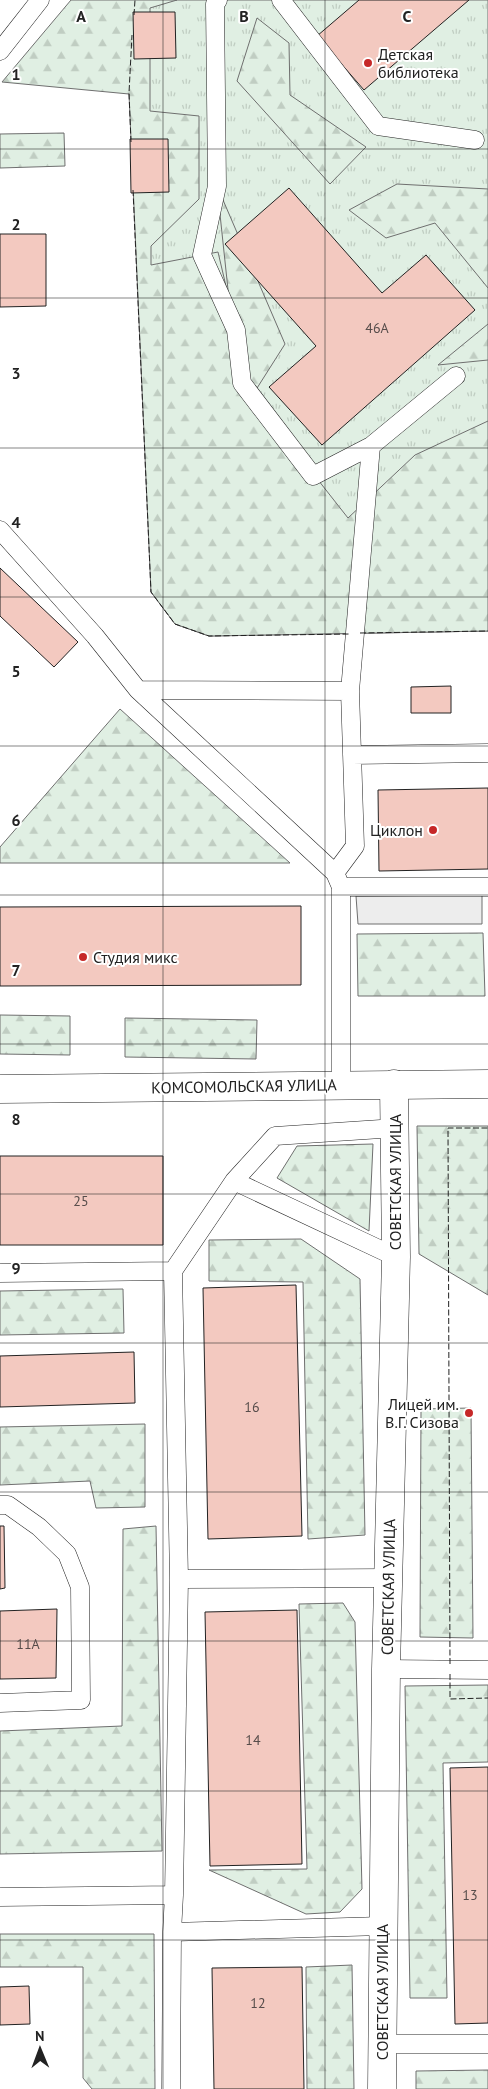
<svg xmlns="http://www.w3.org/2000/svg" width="488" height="2089" font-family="'PT Sans',sans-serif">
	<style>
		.grass { fill: url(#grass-tufts); stroke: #6f6f6f }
		.forest { fill: url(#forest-firs); stroke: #6f6f6f }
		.parking { fill: #ededed; stroke: #6f6f6f }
		.building { fill: #f3c9c0; stroke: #222 }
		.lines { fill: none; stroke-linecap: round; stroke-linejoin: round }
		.lane-casing { stroke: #222; stroke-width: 19 }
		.street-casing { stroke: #222; stroke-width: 29 }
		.secondary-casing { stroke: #222; stroke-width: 29 }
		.lane { stroke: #fff; stroke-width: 18 }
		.street { stroke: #fff; stroke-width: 28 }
		.secondary { stroke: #fff; stroke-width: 28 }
		.fence { stroke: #222; stroke-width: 1; stroke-dasharray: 6 2.5; stroke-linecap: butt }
		.grid { fill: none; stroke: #222; stroke-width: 1; stroke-opacity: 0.55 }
		.poi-dot { fill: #c62828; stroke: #fff; stroke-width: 2 }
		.labels { text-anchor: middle; stroke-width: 4; stroke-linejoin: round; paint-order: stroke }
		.number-label { font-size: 14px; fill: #564c4a }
		.poi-label { font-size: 16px; fill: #222; stroke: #fff; text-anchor: start }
		.street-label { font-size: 16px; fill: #222; stroke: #fff }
		.grid-label { font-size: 16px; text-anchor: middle; font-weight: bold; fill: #222; stroke: #fff; stroke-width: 4; stroke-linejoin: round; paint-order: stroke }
	</style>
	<defs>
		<pattern id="grass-tufts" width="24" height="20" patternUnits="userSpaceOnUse" patternTransform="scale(1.25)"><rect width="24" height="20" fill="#e0efe3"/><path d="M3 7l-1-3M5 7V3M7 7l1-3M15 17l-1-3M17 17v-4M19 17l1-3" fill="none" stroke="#c0cdc2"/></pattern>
		<pattern id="forest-firs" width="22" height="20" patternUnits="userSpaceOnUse" patternTransform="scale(1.25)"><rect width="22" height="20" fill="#e0efe3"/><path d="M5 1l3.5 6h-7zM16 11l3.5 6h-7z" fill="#c0cdc2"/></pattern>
	</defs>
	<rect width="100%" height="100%" fill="#fff"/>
	<!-- grass -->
	<path class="grass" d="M135 0H488V631L209 636 175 624 151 592Z"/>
	<!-- forest -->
	<path class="forest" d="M71 0H177L150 8V111L199 116V199L151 246V265L218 252 229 299 217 186 285 344 252 396 348 518 415 455 488 421V631L209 636 175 624 151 592 129 94 2 82Z
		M257 18 289 43 290 95 366 147 330 184 237 81Z
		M64 133 65 166 0 168V134Z
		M397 184 488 189V288L435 223 386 238 349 210Z
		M488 324V360L438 365Z
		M120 709 290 863H0V847Z
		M483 933 485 996H358L357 934Z
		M0 1015 70 1016V1055L0 1054Z
		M125 1018 257 1020 256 1059 125 1057Z
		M417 1126H488V1295L419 1254Z
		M373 1144 369 1231 277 1178 297 1146Z
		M301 1239 360 1279 365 1535 308 1539 303 1282 209 1281V1240Z
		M123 1289 124 1333 0 1335V1291Z
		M471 1408 473 1638 420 1637 421 1409Z
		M145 1424V1507L96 1508 90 1481 0 1485V1427Z
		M156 1526 162 1851 0 1854V1731L122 1726 123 1529Z
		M343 1603 355 1622 362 1889 340 1912 306 1914 209 1870 307 1869 299 1604Z
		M488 1685V1762L443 1763 447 1998H410L405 1686Z
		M0 1934H154L155 2089H92L83 2078V1967H0Z
		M352 1965 354 2089H307L306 1967Z
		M488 2070V2089H416V2071Z"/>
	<!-- parking -->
	<path class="parking" d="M482 895V924H358L356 896Z"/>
	<!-- building -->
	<path class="building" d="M359 0H469L364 90 317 36Z
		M133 12H175L176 58 134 59Z
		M130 139H168L169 192 131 193Z
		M289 188 382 293 426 255 475 310 322 445 269 387 316 346 225 244Z
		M0 234H46V306L0 307Z
		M0 568 78 642 54 667 0 616Z
		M451 686V713H411V687Z
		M488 788V869L379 871 378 790Z
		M301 906V985L0 986V907Z
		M0 1156H163V1245H0Z
		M296 1285 302 1536 208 1539 203 1288Z
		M134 1352 135 1403 0 1407V1356Z
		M0 1526H4L5 1588 0 1589Z
		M57 1609 56 1678 0 1679V1611Z
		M297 1610 302 1864 210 1866 205 1612Z
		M488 1767V2023L455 2024 450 1768Z
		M302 1967 304 2089H214L212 1968Z
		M29 1986 30 2024 0 2025V1987Z"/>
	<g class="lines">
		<defs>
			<path id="lane" d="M218 0 215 4 217 186 202 255 236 330 242 383 313 476 371 446 350 691
				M281 0 378 126 475 140
				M0 51 40 0
				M371 446 456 376
				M0 530 95 636 138 690 335 873 341 887V1085
				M138 690 350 691 355 846 335 873
				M352 755 488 753
				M341 887H488
				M234 1181 396 1257
				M0 1273 173 1271
				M0 1505H8L39 1527 67 1554 80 1587 81 1700 0 1703
				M179 1579 388 1578
				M386 1669 488 1670
				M174 1895 179 1579 173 1271 234 1181 275 1136 396 1128
				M0 1897 174 1895 172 1932 382 1926
				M382 2044H488
				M171 2089 172 1932"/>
			<path id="street" d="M382 2089 386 1669 396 1257 394 1084"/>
			<path id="secondary" d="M0 1089 488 1084"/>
		</defs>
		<!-- lane casing -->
		<use href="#lane" class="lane-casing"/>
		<!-- street casing -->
		<use href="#street" class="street-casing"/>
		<!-- secondary casing -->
		<use href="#secondary" class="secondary-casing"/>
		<!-- lane -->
		<use href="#lane" class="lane"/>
		<!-- street -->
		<use href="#street" class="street"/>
		<!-- secondary -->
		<use href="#secondary" class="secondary"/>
		<!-- fence -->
		<path class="fence" d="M134 15 135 0
			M131 142 129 93 132 35
			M133 190 151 592 175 624 209 636 350 634
			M360 633 488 631
			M450 1664 448 1128H488
			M450 1674V1699L488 1698"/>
	</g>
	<!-- grid -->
	<path class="grid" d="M163 0V2089M325 0V2089M0 149H488M0 298H488M0 448H488M0 597H488M0 746H488M0 895H488M0 1044H488M0 1194H488M0 1343H488M0 1492H488M0 1641H488M0 1791H488M0 1940H488"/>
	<!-- markers -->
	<g class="poi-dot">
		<circle cx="368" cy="63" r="5"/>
		<circle cx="433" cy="830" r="5"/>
		<circle cx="83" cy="957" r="5"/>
		<circle cx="469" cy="1413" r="5"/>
	</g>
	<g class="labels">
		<!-- number labels -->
		<g class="number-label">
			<text x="377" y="333">46А</text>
			<text x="81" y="1206">25</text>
			<text x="252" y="1412">16</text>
			<text x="28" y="1649">11А</text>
			<text x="253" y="1745">14</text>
			<text x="470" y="1900">13</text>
			<text x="258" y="2008">12</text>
		</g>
		<!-- poi labels -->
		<g class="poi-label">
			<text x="378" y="60">Детская<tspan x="378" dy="18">библиотека</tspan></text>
			<text x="423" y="836" text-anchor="end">Циклон</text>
			<text x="93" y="963">Студия микс</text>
			<text x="459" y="1410" text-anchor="end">Лицей им.<tspan x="459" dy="18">В.Г. Сизова</tspan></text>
		</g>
		<!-- street labels -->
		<g class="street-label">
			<text transform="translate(244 1086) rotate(-1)" y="6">КОМСОМОЛЬСКАЯ УЛИЦА</text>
			<text transform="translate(395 1182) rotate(-90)" y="6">СОВЕТСКАЯ УЛИЦА</text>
			<text transform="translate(388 1587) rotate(-89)" y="6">СОВЕТСКАЯ УЛИЦА</text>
			<text transform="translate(382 1992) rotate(-90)" y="6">СОВЕТСКАЯ УЛИЦА</text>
		</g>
	</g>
	<g class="grid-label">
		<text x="81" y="22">A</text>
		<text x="244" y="22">B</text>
		<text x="407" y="22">C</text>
		<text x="16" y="80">1</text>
		<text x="16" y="230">2</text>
		<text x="16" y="379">3</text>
		<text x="16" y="528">4</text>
		<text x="16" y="677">5</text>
		<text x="16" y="826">6</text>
		<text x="16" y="976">7</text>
		<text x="16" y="1125">8</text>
		<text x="16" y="1274">9</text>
	</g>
	<!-- north arrow -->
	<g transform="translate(40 2049) rotate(359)" stroke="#ffffff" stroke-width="4" paint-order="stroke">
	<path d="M0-4L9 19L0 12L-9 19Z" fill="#222222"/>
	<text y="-8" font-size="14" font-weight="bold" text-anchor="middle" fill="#222222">N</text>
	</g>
</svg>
